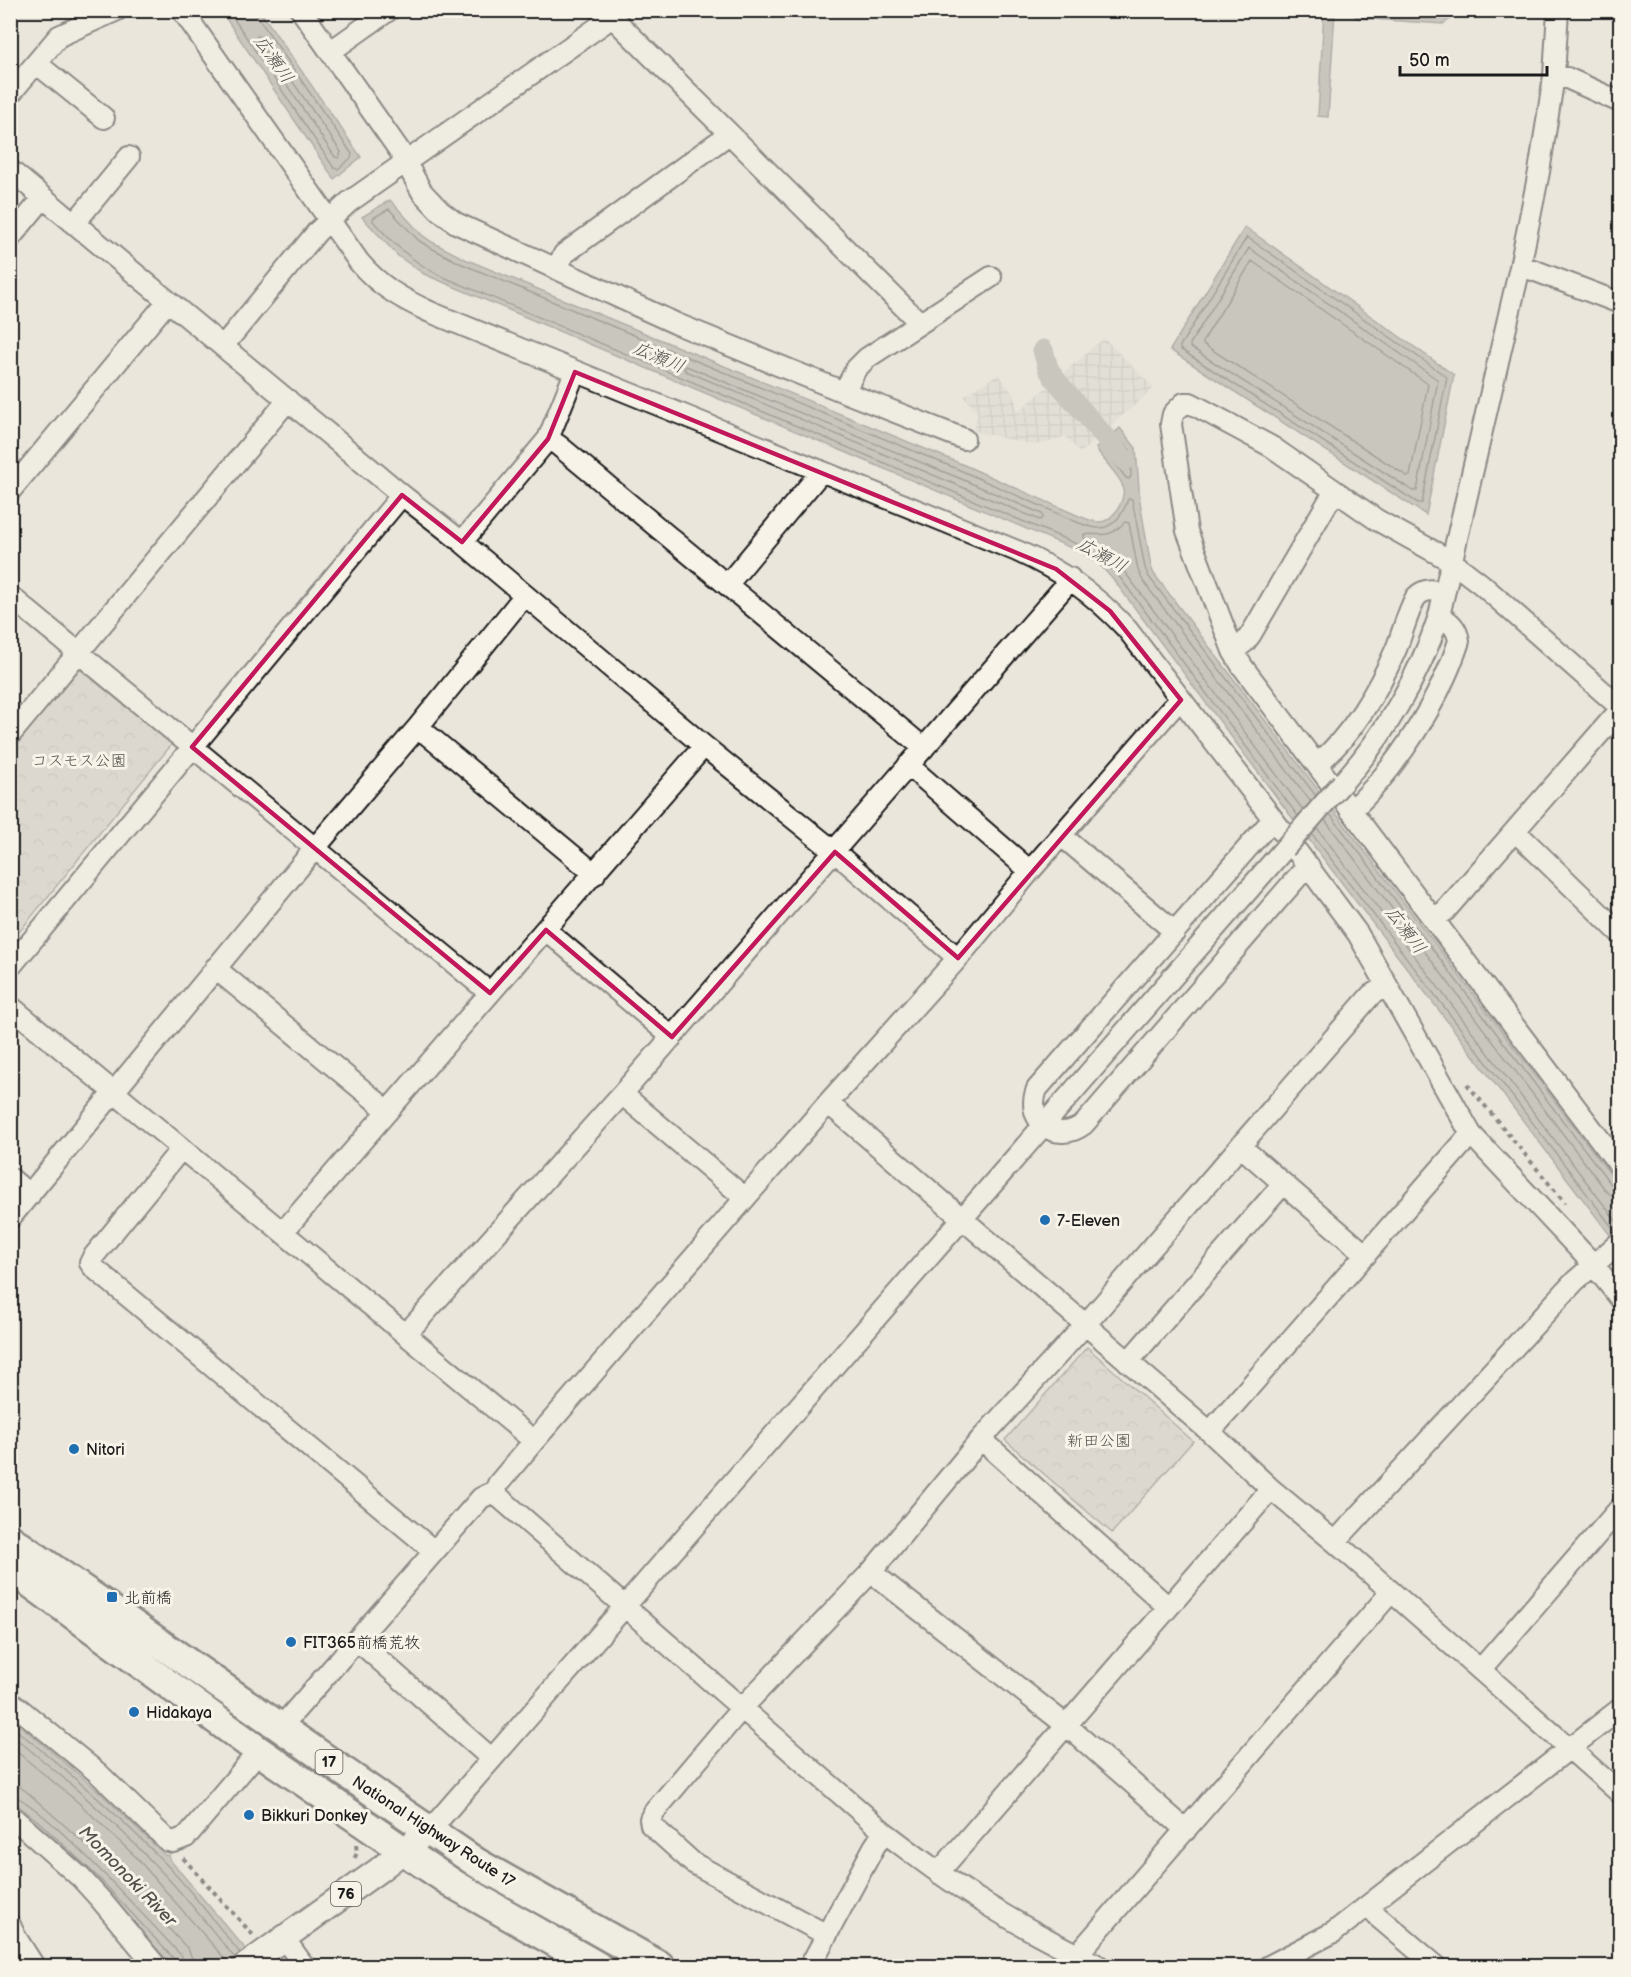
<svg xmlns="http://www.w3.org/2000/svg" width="1631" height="1977" font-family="'Balsamiq Sans','Klee One',sans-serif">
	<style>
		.industrial { fill: url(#industrial-grid) }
		.forest { fill: url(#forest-crowns); stroke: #74726e; stroke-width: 1.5 }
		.water { fill: #a3a19a; stroke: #6d6c68; stroke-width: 1.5 }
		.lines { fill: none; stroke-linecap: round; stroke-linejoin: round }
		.shore { stroke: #52514e; stroke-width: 1.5 }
		.canal { stroke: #a3a19a; stroke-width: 21 }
		.minor-casing { stroke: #1c1c1c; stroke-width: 24 }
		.major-casing { stroke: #1c1c1c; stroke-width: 28 }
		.highway-casing { stroke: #1c1c1c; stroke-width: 33 }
		.path { stroke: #1c1c1c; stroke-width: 4; stroke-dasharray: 4.5 4.5; stroke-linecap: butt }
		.minor { stroke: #f7f3e8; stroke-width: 20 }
		.major { stroke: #f7f3e8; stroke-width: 24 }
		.highway { stroke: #f7f3e8; stroke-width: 28 }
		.minor-bridge-casing { stroke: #1c1c1c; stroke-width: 24; stroke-linecap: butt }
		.minor-bridge { stroke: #f7f3e8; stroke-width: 20 }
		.marked { fill: none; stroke: #c2185b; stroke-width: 4.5; stroke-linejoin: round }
		.poi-dot { fill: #1f6fb2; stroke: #f7f3e8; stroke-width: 2 }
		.labels { text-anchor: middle; stroke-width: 6; stroke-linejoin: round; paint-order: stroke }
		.shield { fill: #f7f3e8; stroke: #5e5c59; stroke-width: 1.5 }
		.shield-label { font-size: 15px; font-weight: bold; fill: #1c1c1c }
		.park-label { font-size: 16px; fill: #51504d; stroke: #f7f3e8 }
		.poi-label { font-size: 16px; fill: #1c1c1c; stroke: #f7f3e8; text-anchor: start }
		.street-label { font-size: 16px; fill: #1c1c1c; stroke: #f7f3e8 }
		.water-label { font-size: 18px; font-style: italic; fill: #52514e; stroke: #f7f3e8 }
	</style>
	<defs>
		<pattern id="industrial-grid" width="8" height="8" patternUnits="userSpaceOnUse" patternTransform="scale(1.5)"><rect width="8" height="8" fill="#dad7ce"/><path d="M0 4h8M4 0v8" fill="none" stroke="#bab8b0"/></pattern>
		<pattern id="forest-crowns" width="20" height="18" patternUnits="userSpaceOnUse" patternTransform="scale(1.5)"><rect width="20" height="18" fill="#ccc8c0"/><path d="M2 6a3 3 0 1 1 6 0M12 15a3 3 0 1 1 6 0" fill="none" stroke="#afaba4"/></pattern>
	</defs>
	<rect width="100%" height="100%" fill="#eae6dc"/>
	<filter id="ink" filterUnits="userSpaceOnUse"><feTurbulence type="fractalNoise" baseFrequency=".0167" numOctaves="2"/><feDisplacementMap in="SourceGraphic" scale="12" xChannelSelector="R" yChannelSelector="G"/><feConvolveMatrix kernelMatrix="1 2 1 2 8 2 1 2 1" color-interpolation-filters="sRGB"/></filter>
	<g filter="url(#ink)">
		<!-- industrial -->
		<path class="industrial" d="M1104 338 1154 388 1080 453 1065 436 1050 442 1034 445 973 431 978 414 964 396 998 374 1014 395 1018 412Z"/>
		<!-- forest -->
		<path class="forest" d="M76 666 172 744 11 942V746Z
			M1087 1347 1193 1441 1112 1533 1005 1440Z"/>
		<!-- water -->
		<path class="water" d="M221 11H260L361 157 334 179Z
			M1324 11H1335L1328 117 1318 116Z
			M1352 11V10L1450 11V19L1443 24 1357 18Z
			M390 200 422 235 432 242 465 259 964 465 1081 517C1087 519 1094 522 1099 522 1115 522 1129 495 1121 482 1114 470 1103 460 1096 448L1120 428 1136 448 1140 502 1151 567 1154 574 1620 1187V1248L1281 803 1116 583 1101 566 1081 552 424 274 398 256 362 217Z
			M1245 227 1454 375 1426 515 1170 350Z
			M10 1717 95 1788 166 1856 169 1855 170 1860 260 1966H173L94 1882 11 1807Z"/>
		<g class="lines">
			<!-- shore -->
			<path class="shore" d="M228 10 334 168 338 169 351 158 352 154 257 16 255 10
				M1359 10 1361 12 1440 17 1443 16 1444 10
				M257 36 262 37 341 152 339 158 335 157 257 40Z
				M1247 237 1447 377 1422 503H1418L1180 349V346Z
				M1249 248 1438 380 1417 491H1413L1190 347V344Z
				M1252 261 1428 384 1410 476H1407L1203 344V341Z
				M686 366 959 478 1042 514 1043 518 1040 520 686 371 684 369Z
				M1118 438 1130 450 1131 476 1129 479 1126 478 1105 450 1106 447Z
				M1303 810 1127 575 1110 556 1084 538V534C1105 534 1108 539 1125 522L1129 523 1138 570 1143 581 1311 802
				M1330 814 1613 1187 1620 1190
				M1298 816 1121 579 1105 562 1084 547 441 276C413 262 394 245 373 221V218L389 209 418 240 429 247 462 264 962 471 1079 523C1085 525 1092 528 1098 528 1114 529 1124 512 1128 499H1132L1145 568 1149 577 1316 796
				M1325 820 1607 1192 1614 1197 1620 1198
				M1317 828 1620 1226
				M1312 834 1616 1232
				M10 1725C64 1767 116 1813 164 1862 191 1890 215 1923 240 1953
				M10 1734C62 1775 112 1819 157 1867 185 1895 209 1927 235 1958
				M10 1746 80 1804 136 1857 231 1966
				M10 1786 20 1787 27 1792 110 1866 188 1949 192 1958 193 1966
				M10 1795C37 1797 156 1929 181 1955L184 1966
				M10 1803 16 1804 39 1822 98 1877 175 1960 177 1966"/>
			<!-- canal -->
			<path class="canal" d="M1043 350 1048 368 1054 378 1125 460"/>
			<defs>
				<path id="minor" d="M182 10 359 262C379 286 402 299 430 312L1017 551C1062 571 1093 593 1127 629L1273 819 1358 934 1471 1134 1593 1264 1620 1298
					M301 10 399 150 422 192 440 211 456 223 677 324 844 392 964 439
					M605 10 919 322
					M331 51 389 10
					M36 63 104 118
					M1554 76 1567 78 1620 102
					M10 94 59 36 117 10
					M10 170 402 495 462 542 704 746 835 852 958 958
					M74 224 129 157
					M10 238 43 198
					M1520 267 1533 270 1620 303
					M556 269 564 254 729 134
					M223 346 317 232 349 202 604 23 611 16
					M844 392 856 369 867 358 991 277
					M548 439 558 445 924 748
					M10 491 168 301
					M462 542 548 439 575 372
					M727 585 816 478 819 470
					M10 596 490 993
					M1233 651 1245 642 1251 634 1328 502 1336 493
					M1620 707 1481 584 1451 561 1377 520 1272 447 1196 406 1190 403H1184L1173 414 1171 424 1187 531 1233 651 1242 666 1620 1166
					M418 727 595 874
					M10 735 288 400
					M1317 764C1351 737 1379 689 1396 649 1403 632 1407 613 1416 597 1425 588 1433 590 1444 592
					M908 765 1030 871
					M1342 783C1383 738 1420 675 1439 616L1520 267 1539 172 1554 76 1558 10
					M1351 811C1397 768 1440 700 1459 641 1457 628 1451 622 1439 616
					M1273 819 1037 1089C1024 1122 1057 1145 1084 1124L1302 872 1309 866
					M1515 831 1620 933
					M1062 836 1175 932
					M1434 918 1445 911 1620 710
					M546 930 672 1037
					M10 967 402 495
					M215 968 388 1111
					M10 1006 534 1441
					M622 1094 745 1198
					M828 1103 1210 1432 1271 1489 1335 1542 1620 1793
					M1240 1146 1366 1255
					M181 1149 93 1257 90 1263 94 1268 434 1551
					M10 1178 30 1195
					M10 1218 315 848 418 727 524 596
					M283 1232 704 746
					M406 1334 622 1094 1065 586 1070 578
					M1128 1362 1283 1184
					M1210 1432 1471 1134
					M981 1439 1168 1607
					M1335 1542 1575 1281 1620 1242
					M871 1572 1066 1725 1186 1830
					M357 1640 492 1759
					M1480 1670 1620 1508
					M10 1701 98 1773 168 1841 173 1842 186 1837 259 1751
					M280 1728 481 1498 495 1491
					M10 1815 81 1878 101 1900 156 1966
					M430 1830 1285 848
					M940 1874 945 1865 1271 1489
					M1369 1905 1377 1916 1436 1966
					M10 1925 15 1936 34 1966
					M827 1935 693 1863 651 1825 650 1819 654 1812 741 1709 871 1572 981 1439 1085 1325 1371 995 1386 986
					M284 1938 304 1966
					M1079 1956 1084 1947 1391 1592
					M810 1966 874 1847 884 1832
					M1099 1966C1058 1945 1017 1924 978 1899 945 1879 915 1855 884 1832L500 1498 495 1491 498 1484 534 1441 828 1103 958 958 1030 871 1172 708 1181 700
					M1269 1966 1334 1932 1620 1709"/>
				<path id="major" d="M245 1966 379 1870 418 1839"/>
				<path id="highway" d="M10 1539 389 1803 477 1863 660 1966
					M10 1568 259 1751 404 1851 455 1885 597 1966"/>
			</defs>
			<!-- minor casing -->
			<use href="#minor" class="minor-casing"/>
			<!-- major casing -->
			<use href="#major" class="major-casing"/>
			<!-- highway casing -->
			<use href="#highway" class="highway-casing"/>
			<!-- path -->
			<path class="path" d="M1467 1084 1565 1203
				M356 1845 357 1853 354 1859 356 1860
				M183 1858 253 1935
				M682 1962 690 1966"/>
			<!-- minor -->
			<use href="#minor" class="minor"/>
			<!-- major -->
			<use href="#major" class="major"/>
			<!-- highway -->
			<use href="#highway" class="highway"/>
			<defs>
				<path id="minor-bridge" d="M1285 848 1342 783"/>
			</defs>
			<!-- minor-bridge casing -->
			<use href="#minor-bridge" class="minor-bridge-casing"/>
			<!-- minor-bridge -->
			<use href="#minor-bridge" class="minor-bridge"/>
		</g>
	</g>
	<!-- marked area -->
	<path d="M0 0H1631V1977H0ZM575 372 1056 569 1110 611 1181 700 958 958 835 852 672 1037 546 930 490 993 192 747 402 495 462 542 548 439Z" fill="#eae6dc" fill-opacity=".55" fill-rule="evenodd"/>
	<path class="marked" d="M575 372 1056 569 1110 611 1181 700 958 958 835 852 672 1037 546 930 490 993 192 747 402 495 462 542 548 439Z"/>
	<!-- markers -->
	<g class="poi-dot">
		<circle cx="1045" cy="1220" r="6"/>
		<circle cx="74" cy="1449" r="6"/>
		<rect x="106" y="1591" width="12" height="12" rx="3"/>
		<circle cx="291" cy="1642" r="6"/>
		<circle cx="134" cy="1712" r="6"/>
		<circle cx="249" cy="1815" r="6"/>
	</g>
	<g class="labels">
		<!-- shield labels -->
		<g class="shield">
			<rect x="315.5" y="1750" width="27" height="24" rx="4.5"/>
			<rect x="331" y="1882" width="30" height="24" rx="4.5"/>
		</g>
		<g class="shield-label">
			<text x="329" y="1767">17</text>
			<text x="346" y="1899">76</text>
		</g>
		<!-- park labels -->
		<g class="park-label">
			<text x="79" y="766">コスモス公園</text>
			<text x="1099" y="1446">新田公園</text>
		</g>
		<!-- poi labels -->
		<g class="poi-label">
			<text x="1057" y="1226">7-Eleven</text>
			<text x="86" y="1455">Nitori</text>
			<text x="124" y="1603">北前橋</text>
			<text x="303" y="1648">FIT365前橋荒牧</text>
			<text x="146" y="1718">Hidakaya</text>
			<text x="261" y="1821">Bikkuri Donkey</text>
		</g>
		<!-- street labels -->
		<g class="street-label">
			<text transform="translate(434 1831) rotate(33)" y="6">National Highway Route 17</text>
		</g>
		<!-- water labels -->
		<g class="water-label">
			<text transform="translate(274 59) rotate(55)" y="6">広瀬川</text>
			<text transform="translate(659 357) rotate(23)" y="6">広瀬川</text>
			<text transform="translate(1102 555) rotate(29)" y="6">広瀬川</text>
			<text transform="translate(1406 930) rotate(53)" y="6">広瀬川</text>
			<text transform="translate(128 1876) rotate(46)" y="6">Momonoki River</text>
		</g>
	</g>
	<!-- margin -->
	<rect width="1631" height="1977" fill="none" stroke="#f7f3e8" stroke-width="36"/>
	<rect x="18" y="18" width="1595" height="1941" fill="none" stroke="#1c1c1c" stroke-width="2" filter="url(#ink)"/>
	<!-- scale -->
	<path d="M1400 66v9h147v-9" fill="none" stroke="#1c1c1c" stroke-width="3"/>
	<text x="1409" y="66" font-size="18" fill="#1c1c1c" stroke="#f7f3e8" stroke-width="4.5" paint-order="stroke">50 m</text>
</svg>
